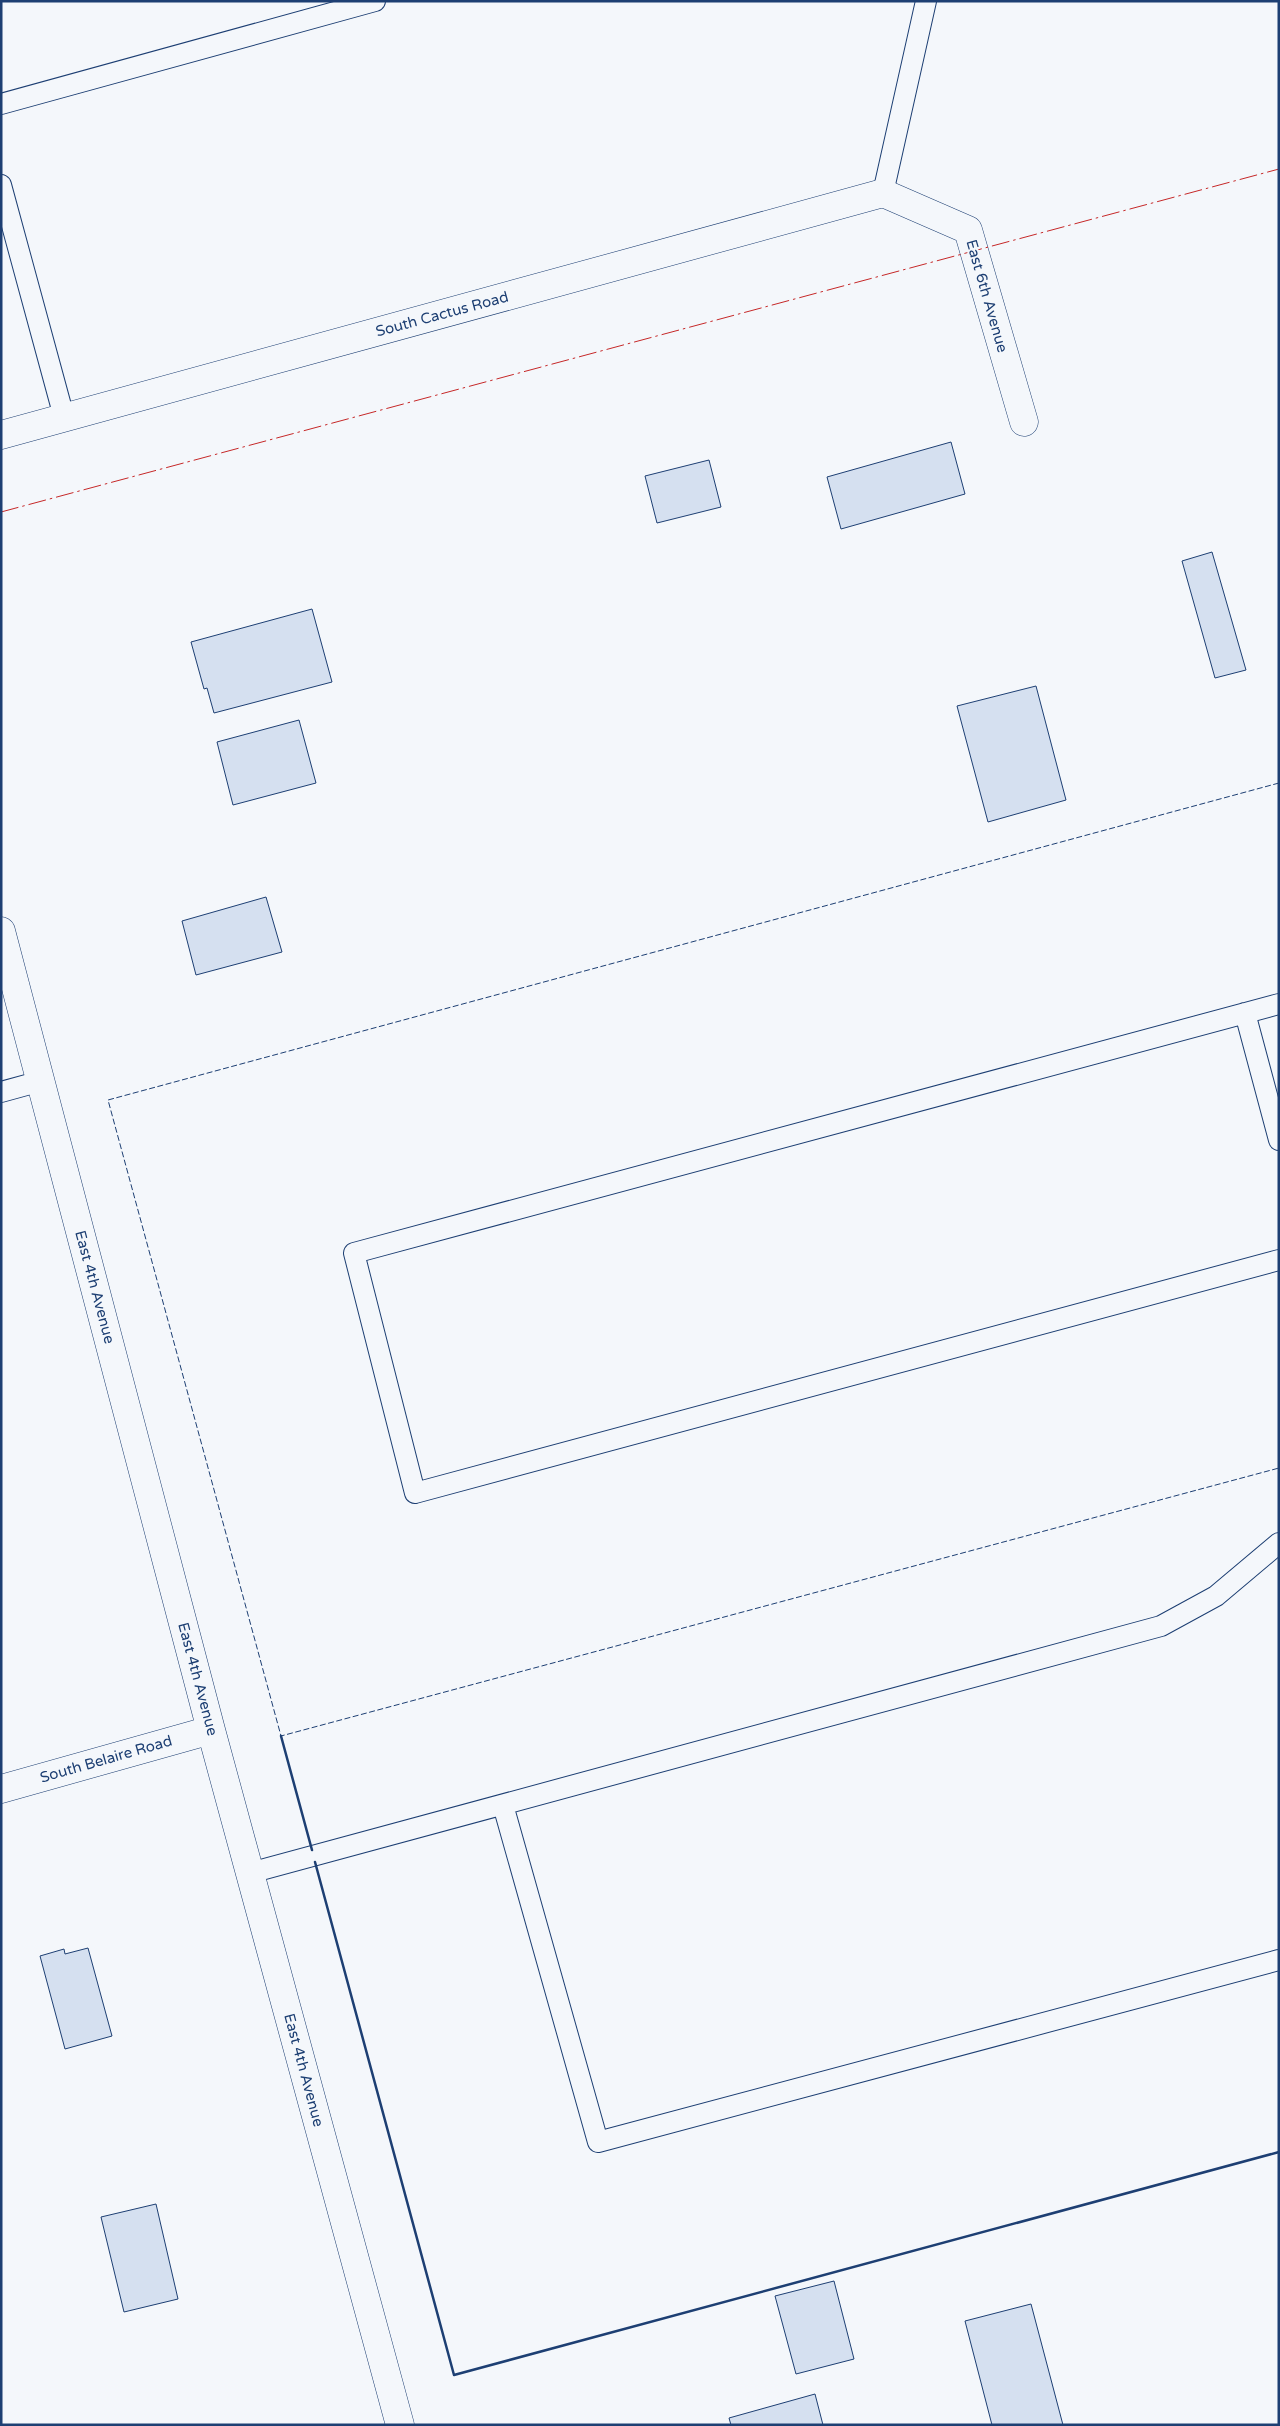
<svg xmlns="http://www.w3.org/2000/svg" width="1280" height="2426" font-family="'Varela Round',sans-serif">
	<style>
		.building { fill: #d5e0f0; stroke: #1d3f73 }
		.lines { fill: none; stroke-linecap: round; stroke-linejoin: round }
		.service-casing { stroke: #1d3f73; stroke-width: 22 }
		.minor-casing { stroke: #1d3f73; stroke-width: 29 }
		.service { stroke: #f4f7fb; stroke-width: 20 }
		.minor { stroke: #f4f7fb; stroke-width: 28 }
		.fence { stroke: #1d3f73; stroke-width: 1; stroke-dasharray: 6 2.5; stroke-linecap: butt }
		.wall { stroke: #1d3f73; stroke-width: 2.5 }
		.power { stroke: #c62828; stroke-width: 1; stroke-dasharray: 18 4 2.5 4; stroke-linecap: butt }
		.labels { text-anchor: middle; stroke-width: 4; stroke-linejoin: round; paint-order: stroke }
		.street-label { font-size: 15px; fill: #1d3f73; stroke: #f4f7fb }
	</style>
	<rect width="100%" height="100%" fill="#f4f7fb"/>
	<!-- building -->
	<path class="building" d="M951 442 965 494 841 529 827 477Z
		M709 460 721 507 657 523 645 476Z
		M1212 552 1246 670 1215 678 1182 561Z
		M312 609 332 682 214 713 207 688 204 689 191 642Z
		M1036 686 1066 800 988 822 957 706Z
		M299 720 316 783 233 805 217 742Z
		M266 897 282 952 196 975 182 921Z
		M88 1948 112 2036 65 2049 40 1956 64 1949 65 1954Z
		M156 2204 178 2299 124 2312 101 2217Z
		M834 2281 854 2359 796 2374 775 2296Z
		M1031 2304 1063 2425H992L965 2321Z
		M815 2394 823 2425H731L729 2418Z"/>
	<g class="lines">
		<defs>
			<path id="service" d="M1 104 375 1
				M1 185 64 417
				M883 193 926 1
				M1279 1004 354 1253 415 1493 1279 1260
				M1245 1013 1279 1140
				M1 1092 41 1081
				M503 1805 598 2142 1279 1960
				M250 1873 1161 1626 1216 1596 1279 1543"/>
			<path id="minor" d="M1 435 883 193 968 230 1024 422
				M1 931 211 1730 400 2425
				M1 1789 211 1730"/>
		</defs>
		<!-- service casing -->
		<use href="#service" class="service-casing"/>
		<!-- minor casing -->
		<use href="#minor" class="minor-casing"/>
		<!-- service -->
		<use href="#service" class="service"/>
		<!-- minor -->
		<use href="#minor" class="minor"/>
		<!-- fence -->
		<path class="fence" d="M1279 783 108 1100 281 1736 1279 1468"/>
		<!-- wall -->
		<path class="wall" d="M281 1736 312 1850
			M315 1862 454 2375 1279 2152"/>
		<!-- power -->
		<path class="power" d="M1 512 1279 169"/>
	</g>
	<g class="labels">
		<!-- street labels -->
		<g class="street-label">
			<text transform="translate(987 296) rotate(74)" y="5">East 6th Avenue</text>
			<text transform="translate(442 314) rotate(-15)" y="5">South Cactus Road</text>
			<text transform="translate(95 1287) rotate(75)" y="5">East 4th Avenue</text>
			<text transform="translate(198 1679) rotate(75)" y="5">East 4th Avenue</text>
			<text transform="translate(106 1759) rotate(-16)" y="5">South Belaire Road</text>
			<text transform="translate(304 2070) rotate(75)" y="5">East 4th Avenue</text>
		</g>
	</g>
	<!-- border -->
	<rect width="1280" height="2426" fill="none" stroke="#1d3f73" stroke-width="5"/>
</svg>
